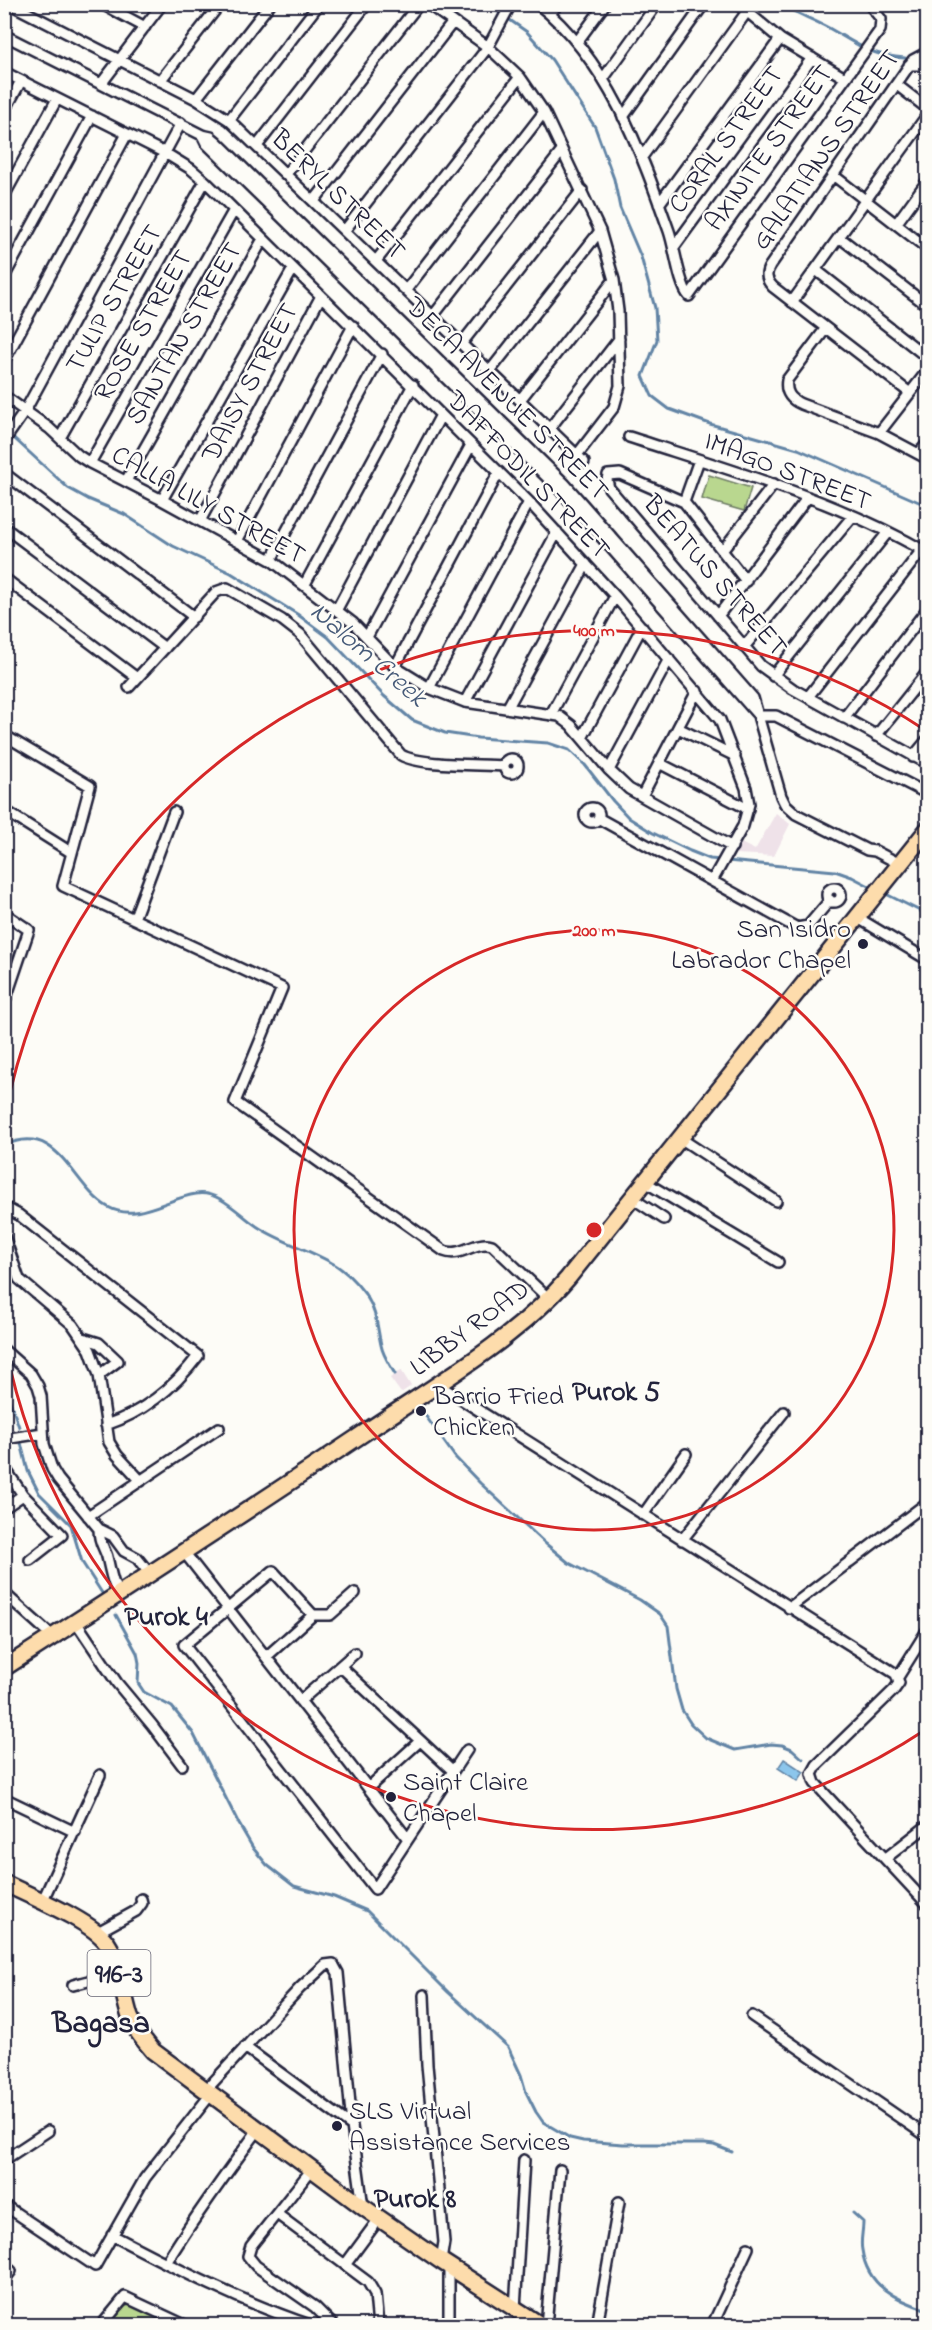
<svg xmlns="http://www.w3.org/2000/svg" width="932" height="2330" font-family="'Indie Flower',sans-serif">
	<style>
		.built { fill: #efe2e9 }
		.green { fill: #b9d78f; stroke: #6e7c65; stroke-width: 1.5 }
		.water { fill: #8cc6ec; stroke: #6284a5; stroke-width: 1.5 }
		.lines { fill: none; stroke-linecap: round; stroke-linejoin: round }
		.stream { stroke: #6284a5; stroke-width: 3 }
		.minor-casing { stroke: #22223b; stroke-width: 14 }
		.primary-casing { stroke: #22223b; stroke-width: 20 }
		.minor { stroke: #fdfcf7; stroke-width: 9 }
		.primary { stroke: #fddcac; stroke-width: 15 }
		.ring { fill: none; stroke: #d62828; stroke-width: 3 }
		.poi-dot { fill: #22223b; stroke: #fdfcf7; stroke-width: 2 }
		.labels { text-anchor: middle; stroke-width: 5; stroke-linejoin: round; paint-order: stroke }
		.shield { fill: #fdfcf7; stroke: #646373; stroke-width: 1.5 }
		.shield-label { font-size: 26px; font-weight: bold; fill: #22223b }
		.street-label { font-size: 27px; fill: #22223b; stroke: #fdfcf7 }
		.poi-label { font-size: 27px; fill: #22223b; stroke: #fdfcf7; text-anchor: start }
		.water-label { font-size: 28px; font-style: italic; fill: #475b79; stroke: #fdfcf7 }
		.neighbourhood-label { font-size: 28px; font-weight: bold; fill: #22223b; stroke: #fdfcf7 }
		.quarter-label { font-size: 30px; font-weight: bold; fill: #22223b; stroke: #fdfcf7 }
		.centre { fill: #d62828; stroke: #fdfcf7; stroke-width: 3 }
		.ring-label { font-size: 18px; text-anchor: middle; font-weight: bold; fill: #d62828; stroke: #fdfcf7; stroke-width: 5; stroke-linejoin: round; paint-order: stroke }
	</style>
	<rect width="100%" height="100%" fill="#fdfcf7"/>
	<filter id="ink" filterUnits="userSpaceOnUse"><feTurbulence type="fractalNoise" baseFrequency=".0167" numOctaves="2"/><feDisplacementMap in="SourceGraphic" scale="12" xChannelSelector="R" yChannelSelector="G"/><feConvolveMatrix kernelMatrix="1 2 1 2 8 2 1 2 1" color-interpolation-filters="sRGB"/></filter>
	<g filter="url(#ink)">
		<!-- built -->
		<path class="built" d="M776 813 790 824 774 856 735 854 741 843 755 850Z
			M401 1370 411 1386 401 1393 390 1378Z"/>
		<!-- green -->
		<path class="green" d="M709 475 751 488 744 511 702 499Z
			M129 2305 163 2319 167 2325 107 2326 120 2309Z"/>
		<!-- water -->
		<path class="water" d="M784 1759 804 1772 798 1781 778 1768Z"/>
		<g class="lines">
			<!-- stream -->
			<path class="stream" d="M487 4 527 32 552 60 595 127 614 179 620 208 641 257 655 308 657 340 643 376 652 396 669 409 710 424 798 449 928 506
				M785 4 791 10C805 17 821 23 834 31 861 47 873 56 905 58
				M4 429 68 488 88 499 124 514 173 546 231 573 297 614 328 637 384 696 412 720 445 733 478 738 548 743 569 750 585 765 613 801 629 818 653 833 690 851 710 859 720 860
				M727 861 835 871 852 877 875 889
				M884 893 928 915
				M4 1146C59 1119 72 1187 108 1207 137 1223 167 1198 196 1194 220 1190 239 1215 258 1227 281 1242 308 1249 332 1263 345 1270 356 1282 365 1294 377 1311 377 1327 381 1345 383 1356 390 1365 395 1374
				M4 1384 19 1427
				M425 1415 455 1457 480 1483 546 1544 569 1563 640 1600 660 1614 668 1626 676 1689 682 1710 691 1724 706 1738 735 1750 771 1744 782 1745 792 1749 803 1759
				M21 1443 28 1471 39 1493 71 1525 82 1562 102 1593
				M116 1615 137 1653 139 1663 138 1683 144 1692 172 1707 193 1733 239 1824 253 1848 267 1865 294 1886 334 1897 367 1911 448 1992 508 2047 521 2075 526 2092 536 2112 543 2122 570 2138 583 2141 623 2144H705L714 2145 732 2152
				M853 2213 863 2222C863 2232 860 2241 862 2250 867 2286 896 2300 928 2310"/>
			<defs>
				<path id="minor" d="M10 4 196 99 229 120 584 462
					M102 4 145 27
					M428 4 488 47 520 77 544 112 600 231 614 280 618 311 620 386 614 407 577 455
					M538 4C608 60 640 149 669 231 675 248 679 285 689 296L880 30 881 19 869 4
					M738 4 780 39 845 78
					M550 14 558 4
					M4 35 202 135 211 137 217 142 565 484 753 698 781 796 785 804 796 814 867 850 875 851 900 864
					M577 42 605 4
					M909 65H928
					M4 72 165 153 191 169 205 181 529 502 615 596 720 720 746 788 749 804 743 826 712 881
					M603 79 657 4
					M160 81 220 4
					M101 84 162 4
					M897 85 928 109
					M196 99 270 4
					M4 112 21 81
					M623 117 704 4
					M229 120 319 4
					M202 135 206 143 560 490 756 713
					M257 146 367 4
					M642 157 746 13
					M286 174 419 4
					M833 175 928 249
					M4 196 57 99
					M314 201 453 22
					M659 204 780 39
					M896 224 928 180
					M345 230 488 47 511 4
					M839 237 928 306
					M674 247 812 58
					M376 261 520 77
					M816 270 928 358
					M4 277 92 116
					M406 290 544 112
					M792 302 928 114
					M433 316 562 151
					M826 328 787 380C785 392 790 399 801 404L879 433 928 459
					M462 343 582 190
					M4 361 127 134
					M490 371 600 231
					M910 393 773 287C766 280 765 274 770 266L913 60 928 52
					M4 396 49 428 79 456 90 463 162 500 271 560 353 623 395 667 429 688 465 702 559 716 571 725 609 770 629 789 732 847
					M520 400 614 280
					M550 428 619 339
					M879 433 928 370
					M629 437C730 470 834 499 928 553
					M60 438 205 181
					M4 441 25 411 181 123
					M919 453 928 443
					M90 463 234 210
					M4 473 194 617
					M126 481 263 239
					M162 500 293 269
					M684 502 699 460
					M200 521 321 296
					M4 527 165 648
					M237 541 353 326
					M722 551 774 484
					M271 560 382 354
					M4 578 137 678
					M746 581 684 502 620 474 608 475 607 480 609 488 761 666 793 689 928 764
					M305 584 413 385
					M337 609 441 415
					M718 616 808 497
					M367 637 471 445
					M744 647 852 517
					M395 667 499 472
					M773 676 888 532
					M129 687 216 592 227 588 282 620 300 634 401 755C420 766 479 764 504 766
					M429 688 529 502
					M808 697 922 550
					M465 702 557 532
					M508 707 586 564
					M551 714 615 596
					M759 716H776L928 794
					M844 718 928 608
					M678 728 735 756
					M4 735 90 786 63 886 282 988 235 1102 444 1251C461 1258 474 1240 492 1245L550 1300
					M876 736 928 671
					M582 738 642 627
					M913 757 928 739
					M504 766a7 7 0 1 1 14 0a7 7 0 1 1-14 0Z
					M659 763 748 809
					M609 770 669 659
					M642 796 697 691
					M585 815a7 7 0 1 1 14 0a7 7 0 1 1-14 0Z
					M4 810 72 853
					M598 818 797 928 808 926 830 900
					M827 895a7 7 0 1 1 14 0a7 7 0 1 1-14 0Z
					M4 913 29 930 4 1004
					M858 918 928 960
					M134 919 174 812
					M680 1138 776 1201
					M645 1182 778 1262
					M632 1198 664 1219
					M4 1207 19 1215 198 1356C173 1389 144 1412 106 1425
					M4 1236 19 1279 73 1325 90 1350 99 1375 109 1442 117 1455 141 1481
					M83 1338 99 1343 118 1361 99 1375
					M4 1350 31 1374 38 1386 41 1396 44 1444 52 1469 58 1479 99 1529 113 1536 124 1551 137 1558 150 1574
					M437 1384 896 1674 899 1683 894 1690 817 1765 812 1774 815 1783 825 1794 928 1905
					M4 1439 43 1433
					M4 1467 23 1495 62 1535 30 1560
					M4 1508 23 1495
					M643 1515 686 1454
					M88 1516 219 1428
					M99 1529C99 1546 106 1548 108 1561 111 1574 112 1582 118 1594
					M682 1540 784 1412
					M184 1552 408 1839
					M4 1593 53 1637
					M789 1608 928 1502
					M313 1615 273 1571 184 1645 375 1889 467 1750
					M313 1615H330L355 1593
					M76 1622 117 1683 152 1725 182 1765
					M266 1657 313 1615
					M340 1666 453 1771
					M898 1677 928 1629
					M300 1701 355 1653
					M368 1788 420 1741
					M4 1798 75 1832
					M886 1858 928 1825
					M42 1902 100 1775
					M98 1932 136 1911 142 1903 141 1899
					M73 1985 119 1973
					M424 1995 427 2065 444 2242 441 2261
					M752 2016 928 2137
					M245 2047 352 2126
					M206 2090 300 1988 325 1965 333 1964 338 1973 352 2126 363 2207
					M4 2160 48 2131
					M312 2169 251 2246 248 2256 256 2266 315 2307 334 2326
					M4 2205 95 2266 145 2178 211 2094
					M277 2214 368 2282 375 2294 378 2326
					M112 2235C178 2270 242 2302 313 2326
					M166 2263C194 2217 226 2174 258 2130
					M345 2265 379 2219
					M4 2266 11 2271 4 2280
					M515 2309 524 2160
					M101 2326 125 2297 187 2326
					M449 2326V2267
					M546 2326 560 2170
					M597 2326 619 2202
					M712 2326 748 2248"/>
				<path id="primary" d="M4 1668C127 1589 249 1510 370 1429 436 1385 517 1338 568 1278L928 829
					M4 1883C30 1896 92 1921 107 1943 121 1964 122 1993 130 2017 135 2030 144 2040 153 2051L363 2207 441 2261 542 2326"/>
			</defs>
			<!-- minor casing -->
			<use href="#minor" class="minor-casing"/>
			<!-- primary casing -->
			<use href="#primary" class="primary-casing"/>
			<!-- minor -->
			<use href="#minor" class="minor"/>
			<!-- primary -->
			<use href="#primary" class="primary"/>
		</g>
	</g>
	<!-- distance rings -->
	<g class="ring">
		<circle cx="594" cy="1230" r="300"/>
		<path d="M925 1730A600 600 0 0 1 5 1344M5 1116A600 600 0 0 1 925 730"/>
	</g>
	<!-- markers -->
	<g class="poi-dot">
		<circle cx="863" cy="944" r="6"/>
		<circle cx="421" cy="1411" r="6"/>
		<circle cx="391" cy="1797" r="6"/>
		<circle cx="337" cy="2126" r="6"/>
	</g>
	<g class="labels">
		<!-- shield labels -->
		<rect class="shield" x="87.5" y="1950" width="63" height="46" rx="4.5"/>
		<g class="shield-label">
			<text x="119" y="1982">916-3</text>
		</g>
		<!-- street labels -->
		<g class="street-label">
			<text transform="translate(725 139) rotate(-54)" y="9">CORAL STREET</text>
			<text transform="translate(768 147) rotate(-54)" y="9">AXINITE STREET</text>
			<text transform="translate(825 149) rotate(-55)" y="9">GALATIANS STREET</text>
			<text transform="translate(339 194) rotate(44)" y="9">BERYL STREET</text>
			<text transform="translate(113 298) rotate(-60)" y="9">TULIP STREET</text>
			<text transform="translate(142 325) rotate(-60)" y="9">ROSE STREET</text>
			<text transform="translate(183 333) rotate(-60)" y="9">SANTAN STREET</text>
			<text transform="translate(249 382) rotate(-62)" y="9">DAISY STREET</text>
			<text transform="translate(508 398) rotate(45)" y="9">DECA AVENUE STREET</text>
			<text transform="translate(788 470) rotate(21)" y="9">IMAGO STREET</text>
			<text transform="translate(529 474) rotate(46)" y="9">DAFFODIL STREET</text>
			<text transform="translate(209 504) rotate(29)" y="9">CALLA LILY STREET</text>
			<text transform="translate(716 575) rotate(49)" y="9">BEATUS STREET</text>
			<text transform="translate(469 1327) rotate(-37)" y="9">LIBBY ROAD</text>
		</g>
		<!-- poi labels -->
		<g class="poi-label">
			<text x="851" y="937" text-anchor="end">San Isidro<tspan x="851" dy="31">Labrador Chapel</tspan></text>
			<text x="433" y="1404">Barrio Fried<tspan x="433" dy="31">Chicken</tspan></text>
			<text x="403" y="1790">Saint Claire<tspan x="403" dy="31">Chapel</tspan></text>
			<text x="349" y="2119">SLS Virtual<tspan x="349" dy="31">Assistance Services</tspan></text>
		</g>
		<!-- water labels -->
		<g class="water-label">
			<text transform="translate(370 653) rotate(41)" y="10">Nalom Creek</text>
		</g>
		<!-- neighbourhood labels -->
		<g class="neighbourhood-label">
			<text x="616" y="1400">Purok 5</text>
			<text x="166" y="1625">Purok 4</text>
			<text x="415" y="2207">Purok 8</text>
		</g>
		<!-- quarter labels -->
		<g class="quarter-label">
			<text x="101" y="2032">Bagasa</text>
		</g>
	</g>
	<circle cx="594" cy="1230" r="9" class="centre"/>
	<g class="ring-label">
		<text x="594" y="636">400 m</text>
		<text x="594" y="936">200 m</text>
	</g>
	<!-- margin -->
	<rect width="932" height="2330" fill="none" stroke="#fdfcf7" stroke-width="24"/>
	<rect x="12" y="12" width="908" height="2306" fill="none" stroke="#22223b" stroke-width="2" filter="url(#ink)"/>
</svg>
